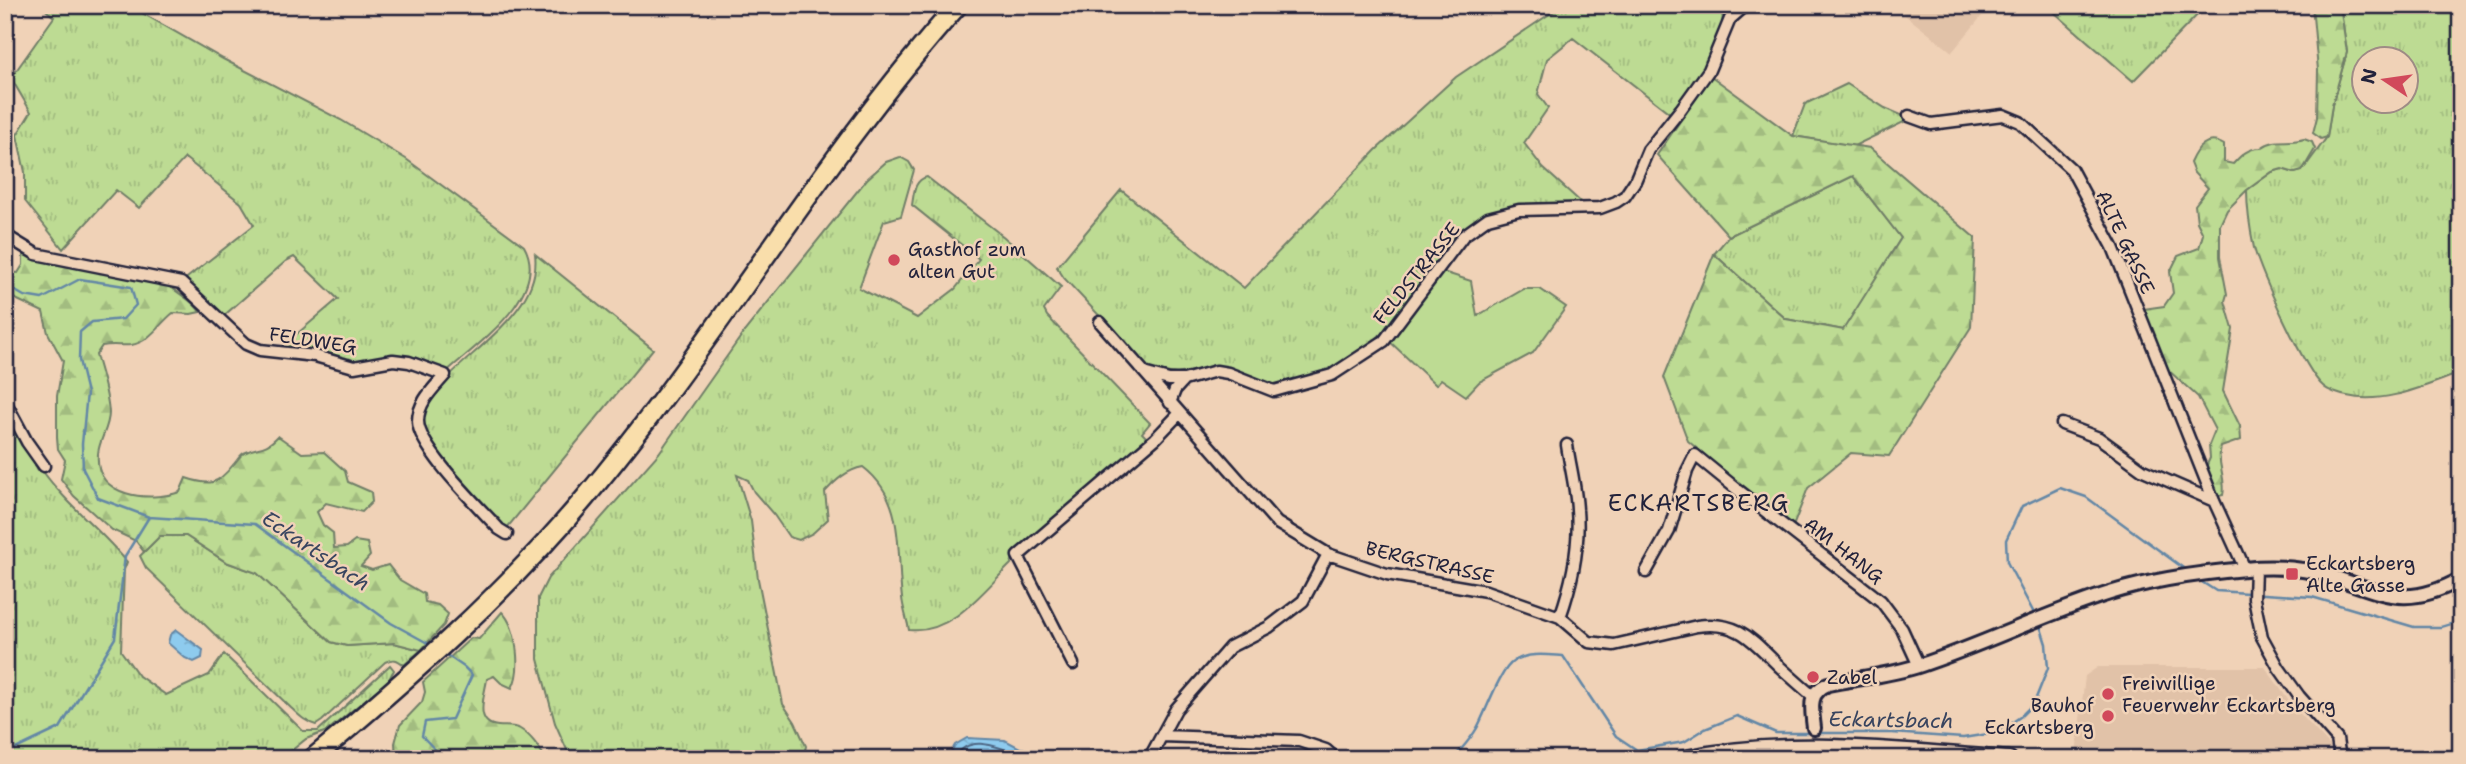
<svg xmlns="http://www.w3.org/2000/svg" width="2466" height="764" font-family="'Shantell Sans',sans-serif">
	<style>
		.built { fill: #e1c2a8 }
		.grass { fill: url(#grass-tufts); stroke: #707e67; stroke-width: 2; fill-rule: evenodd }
		.forest { fill: url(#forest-firs); stroke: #707e67; stroke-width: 2 }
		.garden { fill: #bddb93; stroke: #707e67; stroke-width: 2 }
		.water { fill: url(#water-ripples); stroke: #6387a6; stroke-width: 2 }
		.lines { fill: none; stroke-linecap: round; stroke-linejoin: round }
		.shore { stroke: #4d6683; stroke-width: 2 }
		.stream { stroke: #6387a6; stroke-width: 2.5 }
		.minor-casing { stroke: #22223b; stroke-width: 15 }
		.tertiary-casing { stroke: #22223b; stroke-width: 18 }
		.secondary-casing { stroke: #22223b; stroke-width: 19 }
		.trunk-casing { stroke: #22223b; stroke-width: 23 }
		.minor { stroke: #f0d2b7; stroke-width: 10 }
		.tertiary { stroke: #f0d2b7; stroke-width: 12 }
		.secondary { stroke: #f0d2b7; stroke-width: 14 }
		.trunk { stroke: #f9deab; stroke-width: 18 }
		.poi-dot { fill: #d1495b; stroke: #f0d2b7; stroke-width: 2.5 }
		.labels { text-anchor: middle; stroke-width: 5; stroke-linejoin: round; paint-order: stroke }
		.street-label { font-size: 19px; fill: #22223b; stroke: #f0d2b7 }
		.poi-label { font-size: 19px; fill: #22223b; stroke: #f0d2b7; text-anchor: start }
		.water-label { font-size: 21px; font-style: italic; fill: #38445f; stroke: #f0d2b7 }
		.quarter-label { font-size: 23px; letter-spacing: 2px; fill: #22223b; stroke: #f0d2b7 }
	</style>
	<defs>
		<pattern id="grass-tufts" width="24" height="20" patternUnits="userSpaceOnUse" patternTransform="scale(1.75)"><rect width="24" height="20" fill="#bddb93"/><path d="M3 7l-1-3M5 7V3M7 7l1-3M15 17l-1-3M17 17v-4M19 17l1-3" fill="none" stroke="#a2bc80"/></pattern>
		<pattern id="forest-firs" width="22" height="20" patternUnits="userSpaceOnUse" patternTransform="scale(1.75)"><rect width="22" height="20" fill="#bddb93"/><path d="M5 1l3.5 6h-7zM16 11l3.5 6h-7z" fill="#a2bc80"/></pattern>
		<pattern id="water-ripples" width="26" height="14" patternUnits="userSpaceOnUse" patternTransform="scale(1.75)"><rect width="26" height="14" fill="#8ecbee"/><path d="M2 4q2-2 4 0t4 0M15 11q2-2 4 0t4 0" fill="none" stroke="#7aaecd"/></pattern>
	</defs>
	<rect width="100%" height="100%" fill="#f0d2b7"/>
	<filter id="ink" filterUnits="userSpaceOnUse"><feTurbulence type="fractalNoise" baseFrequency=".0143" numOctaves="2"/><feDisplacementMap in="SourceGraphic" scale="14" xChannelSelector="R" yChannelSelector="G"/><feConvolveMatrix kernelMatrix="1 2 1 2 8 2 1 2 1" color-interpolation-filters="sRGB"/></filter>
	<g filter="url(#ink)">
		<!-- built -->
		<path class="built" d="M1892 5H1991L1952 52Z
			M2098 667H2265L2291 704 2330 746 2328 759H2133L2076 755 2085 676Z"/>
		<!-- grass -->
		<path class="grass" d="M40 5H128L223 59 341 120 406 159 524 246C551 294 476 345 445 373L412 361 360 364 278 350 338 299 294 257 286 261 220 319 183 281 254 225 241 203 185 158 139 208 116 190 63 249 25 201V172L17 135 31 112 11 78 54 17Z
			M1563 5H1721C1731 42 1692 87 1671 114L1573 38 1547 59 1538 94 1548 108 1524 143 1543 168 1584 205H1539L1512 208 1487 216 1469 225 1425 276 1381 334 1367 347 1336 369 1275 388 1216 366 1177 374 1150 370 1064 278 1057 267 1121 190 1244 288 1376 150 1456 77Z
			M2046 5H2207L2133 81Z
			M2340 5H2461V373C2426 385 2385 405 2347 396 2341 395 2328 391 2323 386 2305 371 2261 273 2254 248 2250 229 2247 209 2247 190L2272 172 2282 169 2294 173 2302 171 2327 137 2332 105 2347 52ZM2364 60H2406V102H2364Z
			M1847 84 1885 108 1908 118 1906 121 1854 146 1793 136 1805 104Z
			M900 157 909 162 914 170 901 216 884 221 859 288 917 318 955 289 979 259 912 205C914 193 914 180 927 177L1004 237 1061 287 1044 310 1047 316 1150 423 1142 433 1148 439 1014 554 1011 564C984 590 952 635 909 630 907 619 903 608 902 598 896 550 906 500 863 467 847 470 836 480 825 492L828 519 813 533 799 540 789 537 774 515 754 492 748 480 737 475 751 521 758 579 783 704 795 722 806 746 803 759H571L555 723 538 659V598L548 578 659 453 744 332 867 179 886 162Z
			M1853 176 1901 238 1844 330 1786 319 1714 254 1729 236Z
			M535 254 653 349 507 528 502 527C482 505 432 456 424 431 405 377 545 331 535 254Z
			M5 410 37 464 35 466 38 471 42 470C66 504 100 529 127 562L124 570 121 651 139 676 166 695 209 675 224 654 303 731H318L390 665 394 670 388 681 327 731 306 739 281 759H5Z
			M160 536H186L226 562 257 573 331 642 347 646 394 643 421 650 404 665C397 659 394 658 385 662L322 721 316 725C305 722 299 715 291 708L146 568 140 556Z"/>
		<!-- forest -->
		<path class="forest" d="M2312 5H2340L2347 52 2332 105 2327 137 2321 139 2313 133 2317 117 2318 70Z
			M1711 76 1793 136 1870 148 1975 238 1971 327 1889 456 1851 453 1808 488 1792 529 1688 441 1664 377 1714 254 1786 319 1843 330 1901 238 1853 176 1729 236 1657 155Z
			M2304 139 2312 142 2315 149 2302 171 2295 173 2282 169 2272 172 2247 190 2227 210 2220 225V257L2227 294 2225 301 2233 329 2223 391 2240 426 2241 440 2221 447C2216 464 2227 478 2223 495L2217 496 2206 467 2210 458 2209 445 2215 430 2198 397 2167 369 2143 309 2164 306 2173 293 2170 272 2178 256 2199 248 2203 234 2197 222 2195 205 2208 188 2194 173 2190 163C2197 147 2207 135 2224 145V162L2233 164C2241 155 2248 148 2261 148 2274 137 2289 144 2304 139Z
			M23 255 169 285C180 296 192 299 200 312L191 314 173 313C159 324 150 342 131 345 121 346 112 344 102 346L96 355C101 373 108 393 109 413 109 428 99 440 98 454 94 498 150 502 180 492L186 478C210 486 217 485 233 465 236 462 240 455 244 453 259 445 263 452 278 436L302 453 324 452 345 471 348 482 371 492 372 502 362 512 326 503 317 512 323 525 333 533 334 548 347 547 355 541 367 543 370 556 361 566 372 570 388 565 400 580 424 594 425 602 438 605 448 614 444 625 421 650 394 643 347 646 331 642 257 573 226 562 186 536H160L144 552 136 541 112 530 74 496 61 479 65 460 58 449 57 437V396L63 361 48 333 43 312 5 294V259L9 272 18 273 23 265Z
			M502 612C517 627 522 670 512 688L501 683 494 676 487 679C485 694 473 724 498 726 505 727 514 725 520 729 532 736 539 748 546 759H396L395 743 400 725 422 702 425 692 423 682 471 638 479 639Z"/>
		<!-- garden -->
		<path class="garden" d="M1440 271 1471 281 1477 316 1524 289H1540L1566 307 1533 353 1479 382 1466 396 1441 379 1436 385 1388 340Z"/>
		<!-- water -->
		<path class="water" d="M176 630 203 650 202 658 194 662 185 658 168 643 170 635Z
			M967 738 1005 740 1020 748 1054 754 1065 759H947L955 745Z"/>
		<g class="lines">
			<!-- shore -->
			<path class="shore" d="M955 759C970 726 1013 756 1037 759"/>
			<!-- stream -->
			<path class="stream" d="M5 285 24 296 42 299 80 279 131 287 136 305 123 319 92 322 80 332 79 360 87 393 82 444 83 469 98 498 149 517 255 524 391 623 433 646
				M2197 579 2216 591 2312 597 2414 627H2441L2461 621
				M2036 617 2007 562 2006 540 2022 506 2060 488 2086 497 2186 570
				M5 754 60 728 115 638 125 556 149 517
				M444 759 422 736 425 722 452 719 472 675 464 667 445 654
				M1453 759C1461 749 1471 739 1477 728 1486 712 1500 669 1514 661 1528 652 1548 655 1563 656L1616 736 1637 750 1684 742 1705 729 1737 716 1776 733H1892L1963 738 1988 734 2004 728 2020 717 2034 703 2048 668 2046 644 2039 622"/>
			<defs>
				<path id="minor" d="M1909 116 1931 124 2003 115 2020 122 2071 169 2113 247 2214 501 2245 569
					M5 235 36 254 181 283 246 344 260 350 315 356 354 367 393 360 409 362 445 375C434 388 418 402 418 421 418 448 480 508 499 529L507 534
					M1100 322 1277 523 1328 554 1387 574 1486 591 1526 605 1560 617 1589 642 1614 645 1697 626C1739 620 1753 641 1780 667 1791 677 1802 687 1813 696
					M1147 374 1169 380H1184L1216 371 1228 373 1274 391 1332 375 1384 341 1463 236 1488 218 1519 210 1600 208 1616 202 1625 196 1635 181 1648 150 1681 109 1709 70 1730 19 1746 5
					M5 401 27 442 44 466
					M1170 403 1175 390 1184 380
					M2062 424 2099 438 2143 470 2214 501
					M2255 568 2254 599 2262 637 2279 668 2299 696 2337 739 2340 759
					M1646 572 1669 531 1687 471 1695 455 1738 490 1881 601 1902 629 1919 666
					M1560 617C1572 583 1580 546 1577 510 1576 488 1570 466 1567 445
					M1073 664 1018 556 1155 439 1179 414
					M1162 736 1299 741 1326 750 1336 759
					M1149 759 1176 709 1230 647 1269 627 1303 601 1328 554"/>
				<path id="tertiary" d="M1814 728C1812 709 1807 693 1828 684 1858 678 1892 675 1921 665 1985 644 2046 613 2110 593 2154 579 2200 573 2245 569 2273 566 2303 568 2330 576 2384 593 2405 610 2461 579"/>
				<path id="secondary" d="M1681 759C1789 736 1900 751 2009 759"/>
				<path id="trunk" d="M312 759C409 678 502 596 584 499 717 341 820 160 958 5"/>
			</defs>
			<!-- minor casing -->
			<use href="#minor" class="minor-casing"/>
			<!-- tertiary casing -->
			<use href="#tertiary" class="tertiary-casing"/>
			<!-- secondary casing -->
			<use href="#secondary" class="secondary-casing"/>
			<!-- trunk casing -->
			<use href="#trunk" class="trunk-casing"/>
			<!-- minor -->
			<use href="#minor" class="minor"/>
			<!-- tertiary -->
			<use href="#tertiary" class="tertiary"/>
			<!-- secondary -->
			<use href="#secondary" class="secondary"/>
			<!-- trunk -->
			<use href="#trunk" class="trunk"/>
		</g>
	</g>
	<!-- markers -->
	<g class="poi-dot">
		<circle cx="894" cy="260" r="7"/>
		<rect x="2285" y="567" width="14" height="14" rx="3.5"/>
		<circle cx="1813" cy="677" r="7"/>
		<circle cx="2108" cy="694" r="7"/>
		<circle cx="2108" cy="716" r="7"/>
	</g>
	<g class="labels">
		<!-- street labels -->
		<g class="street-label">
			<text transform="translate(2126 242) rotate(65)" y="7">ALTE GASSE</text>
			<text transform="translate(1416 273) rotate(-51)" y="7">FELDSTRASSE</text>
			<text transform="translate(313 340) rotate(9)" y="7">FELDWEG</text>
			<text transform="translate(1844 550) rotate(38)" y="7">AM HANG</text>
			<text transform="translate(1430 562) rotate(13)" y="7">BERGSTRASSE</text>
		</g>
		<!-- poi labels -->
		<g class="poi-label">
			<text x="908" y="256">Gasthof zum<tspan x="908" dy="22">alten Gut</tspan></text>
			<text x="2306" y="570">Eckartsberg<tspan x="2306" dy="22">Alte Gasse</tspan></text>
			<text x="1827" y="684">Zabel</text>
			<text x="2122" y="690">Freiwillige<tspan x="2122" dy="22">Feuerwehr Eckartsberg</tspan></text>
			<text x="2094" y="712" text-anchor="end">Bauhof<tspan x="2094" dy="22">Eckartsberg</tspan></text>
		</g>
		<!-- water labels -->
		<g class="water-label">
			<text transform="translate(316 551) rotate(34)" y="7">Eckartsbach</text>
			<text transform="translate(1891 720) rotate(1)" y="7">Eckartsbach</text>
		</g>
		<!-- quarter labels -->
		<g class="quarter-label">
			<text x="1699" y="511">ECKARTSBERG</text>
		</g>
	</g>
	<!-- margin -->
	<rect width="2466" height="764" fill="none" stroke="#f0d2b7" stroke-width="28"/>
	<rect x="14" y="14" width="2438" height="736" fill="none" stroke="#22223b" stroke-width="2.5" filter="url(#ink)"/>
	<!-- north arrow -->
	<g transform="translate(2385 80) rotate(283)"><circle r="33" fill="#f0d2b7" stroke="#9e8c85" stroke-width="2"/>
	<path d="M0-5L12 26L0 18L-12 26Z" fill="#d1495b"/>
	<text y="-10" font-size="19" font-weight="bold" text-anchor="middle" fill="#22223b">N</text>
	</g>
</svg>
